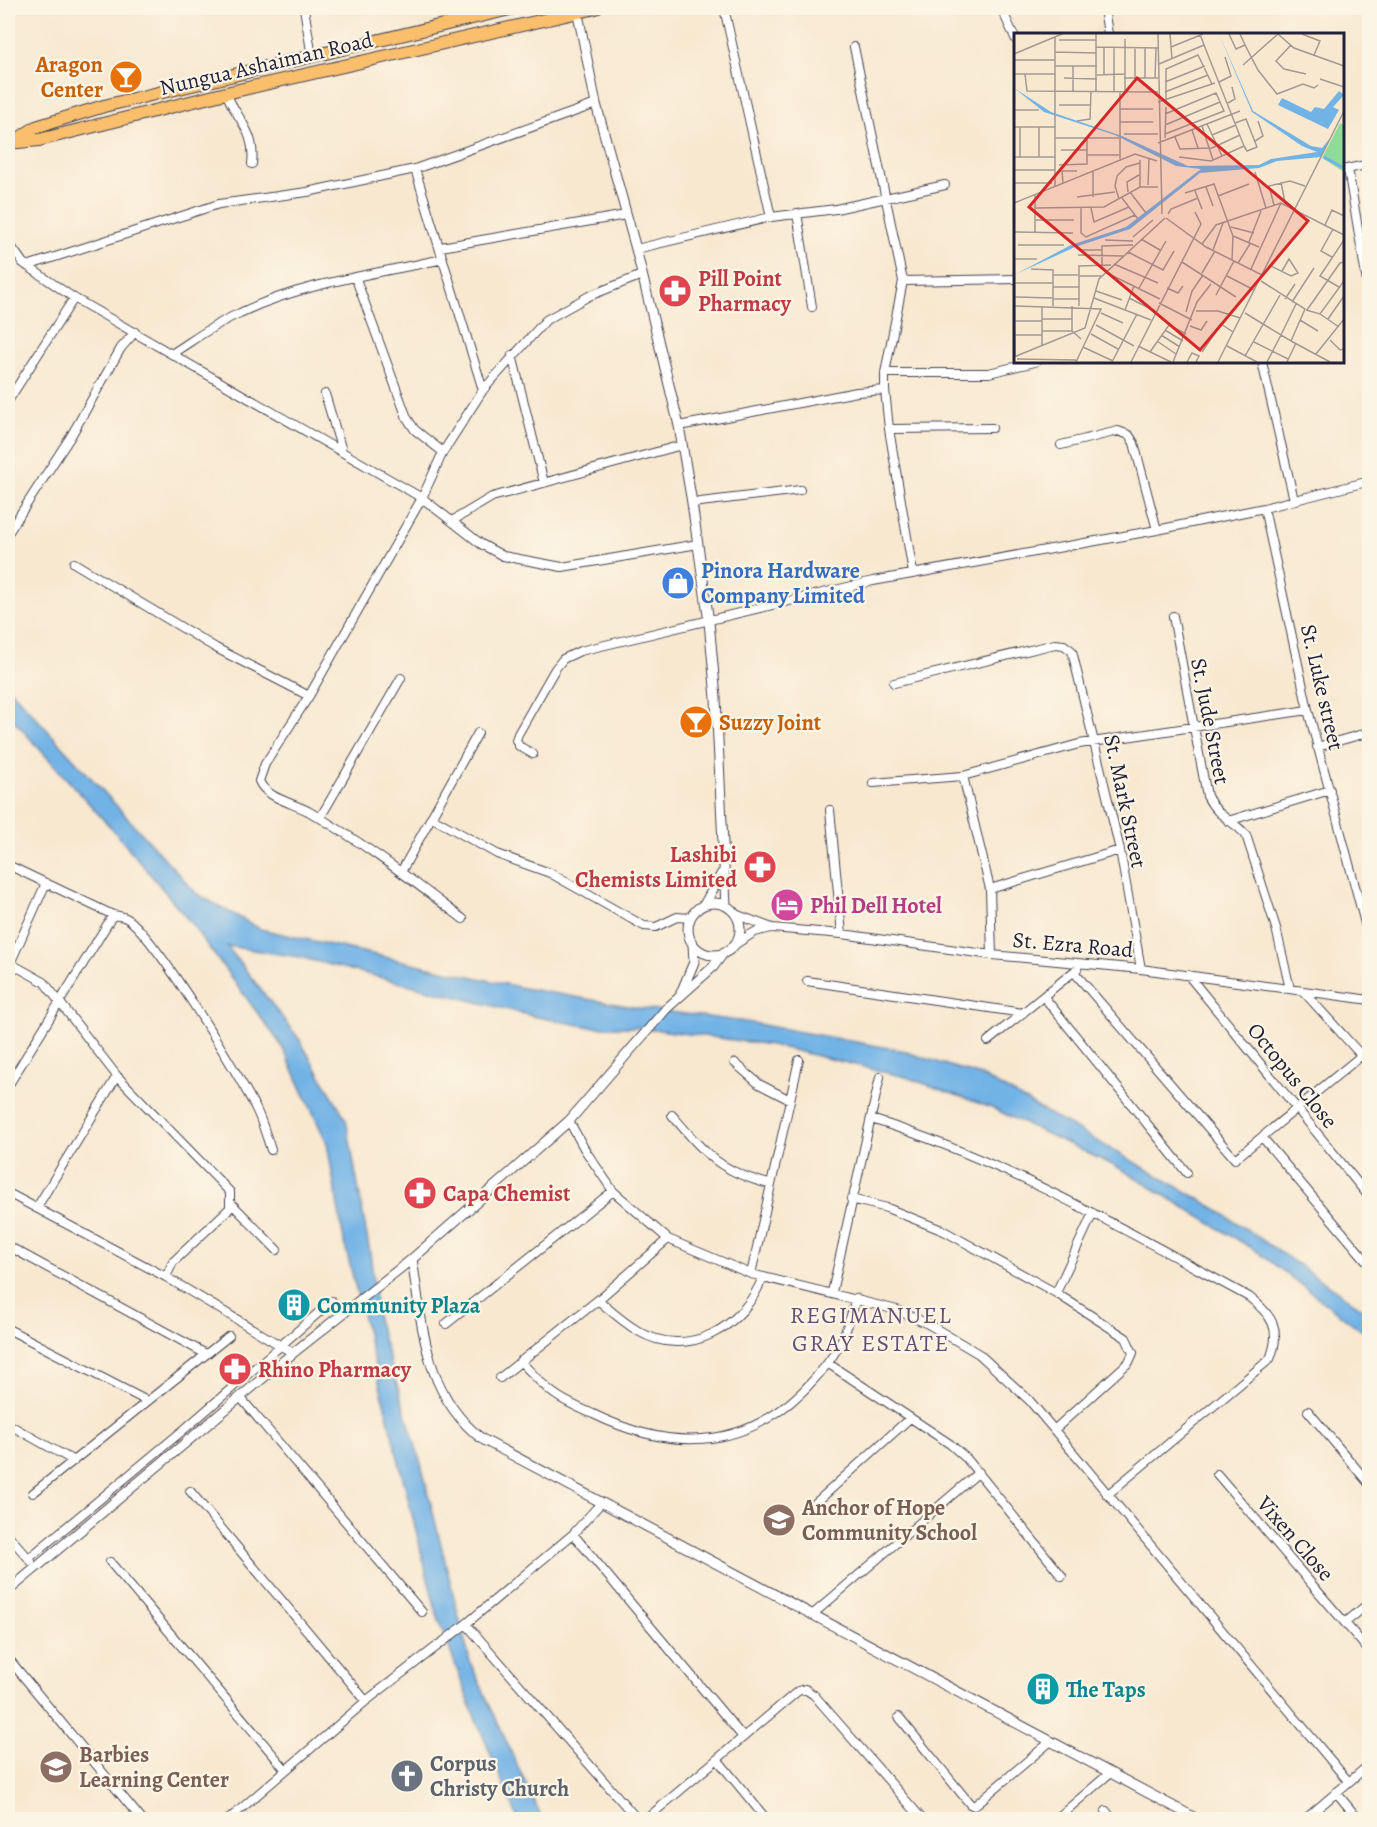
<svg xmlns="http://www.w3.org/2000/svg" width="1377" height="1827" font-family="Alegreya,serif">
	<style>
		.water { fill: #72b3e6; stroke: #4a6a90; stroke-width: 1.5 }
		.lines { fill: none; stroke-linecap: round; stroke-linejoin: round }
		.minor-casing { stroke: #424051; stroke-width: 10 }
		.tertiary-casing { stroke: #424051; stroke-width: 11 }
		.primary-casing { stroke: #424051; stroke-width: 14 }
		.minor { stroke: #fff; stroke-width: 8 }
		.tertiary { stroke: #fff; stroke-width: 9 }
		.primary { stroke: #f9bf6d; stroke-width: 12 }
		.labels { text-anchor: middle; stroke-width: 4.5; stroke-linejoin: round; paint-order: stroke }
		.street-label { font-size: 22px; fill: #22223b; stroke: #fcf5e5 }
		.food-label { font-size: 22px; font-weight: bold; fill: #c56008; stroke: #fcf5e5; text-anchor: end }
		.health-label { font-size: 22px; font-weight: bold; fill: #be3a42; stroke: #fcf5e5; text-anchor: start }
		.shop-label { font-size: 22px; font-weight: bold; fill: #366cbe; stroke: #fcf5e5; text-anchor: start }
		.hotel-label { font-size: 22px; font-weight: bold; fill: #b23c85; stroke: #fcf5e5; text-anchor: start }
		.culture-label { font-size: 22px; font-weight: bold; fill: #0d838f; stroke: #fcf5e5; text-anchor: start }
		.education-label { font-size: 22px; font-weight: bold; fill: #785e54; stroke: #fcf5e5; text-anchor: start }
		.worship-label { font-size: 22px; font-weight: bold; fill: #5b616d; stroke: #fcf5e5; text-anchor: start }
		.neighbourhood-label { font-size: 24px; letter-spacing: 1.5px; fill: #655074; stroke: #fcf5e5 }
		.inset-river { fill: none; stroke: #72b3e6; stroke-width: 3 }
		.inset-road { fill: none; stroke: #a29994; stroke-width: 1.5 }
		.view { fill: #d62828; fill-opacity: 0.15; stroke: #d62828; stroke-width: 3 }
		.inset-edge { fill: none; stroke: #22223b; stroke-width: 3 }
	</style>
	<rect width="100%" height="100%" fill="#fcf5e5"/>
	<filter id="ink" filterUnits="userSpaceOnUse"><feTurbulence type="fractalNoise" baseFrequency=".0167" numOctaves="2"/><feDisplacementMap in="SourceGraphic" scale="12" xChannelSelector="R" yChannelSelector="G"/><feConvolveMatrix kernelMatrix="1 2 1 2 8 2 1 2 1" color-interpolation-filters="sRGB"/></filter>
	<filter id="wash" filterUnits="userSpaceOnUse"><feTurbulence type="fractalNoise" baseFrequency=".008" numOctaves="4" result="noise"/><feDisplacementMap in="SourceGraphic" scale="24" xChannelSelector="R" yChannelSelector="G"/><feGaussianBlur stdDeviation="1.35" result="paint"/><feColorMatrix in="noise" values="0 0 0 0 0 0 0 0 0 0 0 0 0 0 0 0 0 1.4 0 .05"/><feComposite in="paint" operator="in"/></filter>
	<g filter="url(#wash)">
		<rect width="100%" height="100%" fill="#f8e8d0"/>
		<!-- water -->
		<path class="water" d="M8 687 197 894 260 929 523 988 639 1008 746 1022 900 1050 984 1077 1215 1208 1369 1313V1336L1255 1250 1121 1169 992 1108 906 1077 771 1045 636 1027H591L537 1017 299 957 227 946 299 1039 346 1119 371 1259 377 1319 420 1460 470 1662 542 1819H518L472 1710 437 1615 344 1241 327 1143 282 1046 190 922 121 839 8 714Z"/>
	</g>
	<g filter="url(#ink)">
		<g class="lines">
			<defs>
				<path id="minor" d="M304 8 312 57
					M724 8 771 217
					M1001 8 1016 40
					M1104 8 1108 34
					M1002 12 1020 8
					M854 47 903 281 885 373V390L889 429 913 573
					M226 93C238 121 256 132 252 164
					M415 169 483 390
					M1348 169 1370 300
					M1342 170 1370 164
					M797 213 812 307
					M8 242 23 263 74 298 422 498 481 544 503 556 562 567 698 544
					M441 247 626 215
					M636 249 771 217 836 209 945 185
					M27 266 219 204 307 192 415 169 596 104
					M356 279 407 418 415 430 443 452
					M903 281 1016 279
					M173 353C195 339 216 323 240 313 302 283 376 274 443 259
					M512 355 544 483
					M1262 362 1294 500
					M885 373H989L1035 362
					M325 394 342 451
					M8 401 74 298
					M679 426 857 392 885 390
					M889 429 992 428
					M1061 445 1118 431 1129 435 1134 443 1157 530
					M692 503 800 490
					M1264 508 1308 710 1370 942
					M452 521 492 497 682 445
					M8 533 71 436 121 348 135 332
					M74 563 216 648 309 696
					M1173 616 1207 796C1218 818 1232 819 1246 835L1276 928 1290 989
					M894 683 1055 644 1064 645 1072 651 1120 850 1141 969
					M1317 747 1370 732
					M533 754 519 746 516 740 518 734 555 669 563 659 580 651 873 581 1157 530 1264 508 1370 481
					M963 776 990 889 992 955
					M873 783 963 776 1079 744 1308 710
					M830 810 842 934
					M431 817 497 854 550 873 644 926 656 927 677 917 690 918
					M320 818 401 678
					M1228 821 1330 790
					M8 865 113 915C117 916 122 916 126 918 152 931 239 1075 255 1107 262 1120 266 1135 271 1150
					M401 872 478 733
					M990 889 1120 850
					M735 914 772 928 842 934 992 955 1141 969 1370 1000
					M463 919C413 881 363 842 308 811 293 803 266 798 259 781L265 764 309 696 422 498 443 452 483 390 546 320 589 296 642 275
					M734 945 755 932 771 928
					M8 962 44 982 117 1076 230 1192V1208L173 1262 166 1277
					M8 968 46 883
					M1074 972 1235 1159 1362 1055
					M1188 975 1370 1198
					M807 981 1023 1013
					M1304 992 1370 1065
					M1044 997 1187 1173
					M988 1041 1077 969
					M735 1063 759 1084 790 1100
					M8 1086 113 915
					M672 1115C705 1153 718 1171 769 1184
					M871 1119C1004 1160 1127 1231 1249 1297 1272 1315 1282 1329 1270 1359L1107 1495
					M569 1121 585 1150 613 1191 668 1239 751 1274 897 1310 928 1324 979 1354 1029 1400 1348 1781
					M1262 1137 1370 1265
					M8 1193 166 1277 293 1353
					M851 1199 887 1208 944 1231 1056 1293 1126 1338 1133 1353 1129 1362 1054 1430
					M232 1204 277 1250
					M37 1207 117 1076
					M8 1246 206 1354
					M751 1274 799 1060
					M832 1292 880 1077
					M1056 1293 1093 1213
					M598 1300C611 1311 623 1322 638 1331 689 1361 744 1326 763 1277
					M446 1324 613 1191
					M8 1329 147 1401
					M520 1361C531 1372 541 1384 553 1393 565 1402 579 1408 593 1414 667 1450 741 1452 803 1391 834 1360 845 1341 856 1298
					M829 1364 950 1444 967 1459 1062 1576
					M500 1378 598 1300 668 1239
					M240 1397 422 1612
					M1308 1411 1370 1485
					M8 1424 74 1461
					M1217 1474 1370 1652
					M190 1491 366 1701
					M33 1493 229 1336
					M810 1508 910 1418
					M573 1534 742 1736
					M8 1535 31 1561
					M29 1558 187 1427 332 1301
					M110 1562 286 1770
					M812 1615 979 1472
					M1345 1623 1370 1602
					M466 1624 638 1820
					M8 1658 142 1820
					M899 1717 970 1804 974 1806 1051 1741
					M717 1759 767 1820
					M1336 1792 1359 1820
					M1106 1811 1113 1820
					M228 1820 366 1701 466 1624 573 1534 601 1503
					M645 1820 798 1691 805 1689 814 1695 923 1820
					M1055 1820 1110 1773
					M1304 1820 1370 1764"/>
				<path id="tertiary" d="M577 9 596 104 636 249 679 426 692 503 709 622 716 698 726 906
					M688 929a26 26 0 1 1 52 0a26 26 0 1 1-52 0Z
					M704 905 722 873
					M681 993 694 962 693 944
					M412 1259C423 1327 424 1394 482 1439L1199 1820
					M8 1591 293 1353 412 1259 569 1121 666 1009 713 967 724 952"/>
				<path id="primary" d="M17 140 36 127 104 106 514 8
					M8 143 39 140 226 93 596 8"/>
			</defs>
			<!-- minor casing -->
			<use href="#minor" class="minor-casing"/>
			<!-- tertiary casing -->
			<use href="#tertiary" class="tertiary-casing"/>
			<!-- primary casing -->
			<use href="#primary" class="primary-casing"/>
			<!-- minor -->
			<use href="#minor" class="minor"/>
			<!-- tertiary -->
			<use href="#tertiary" class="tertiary"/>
			<!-- primary -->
			<use href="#primary" class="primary"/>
		</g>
	</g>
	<!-- icons -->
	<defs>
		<symbol id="bar-disc" viewBox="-11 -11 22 22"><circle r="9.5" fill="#e8710a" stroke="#fcf5e5"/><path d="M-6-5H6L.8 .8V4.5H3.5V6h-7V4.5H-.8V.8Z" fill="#fff"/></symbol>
		<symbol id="pharmacy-disc" viewBox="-11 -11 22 22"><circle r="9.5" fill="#e0444e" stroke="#fcf5e5"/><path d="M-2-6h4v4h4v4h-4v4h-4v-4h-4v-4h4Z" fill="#fff"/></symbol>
		<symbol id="shop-disc" viewBox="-11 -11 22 22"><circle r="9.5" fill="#3f7fe0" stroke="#fcf5e5"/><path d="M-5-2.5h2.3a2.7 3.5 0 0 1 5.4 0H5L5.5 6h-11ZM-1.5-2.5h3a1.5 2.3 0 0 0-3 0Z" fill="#fff"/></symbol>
		<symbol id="hotel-disc" viewBox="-11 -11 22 22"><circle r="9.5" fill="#d1479c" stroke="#fcf5e5"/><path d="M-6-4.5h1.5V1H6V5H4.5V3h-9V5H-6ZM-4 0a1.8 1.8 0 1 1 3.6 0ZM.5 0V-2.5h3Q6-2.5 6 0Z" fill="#fff"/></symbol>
		<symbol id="building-disc" viewBox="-11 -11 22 22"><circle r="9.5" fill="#0f9aa8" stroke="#fcf5e5"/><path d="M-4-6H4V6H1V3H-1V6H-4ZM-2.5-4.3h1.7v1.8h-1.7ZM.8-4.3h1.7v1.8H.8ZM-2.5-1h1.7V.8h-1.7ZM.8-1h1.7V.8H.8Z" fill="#fff"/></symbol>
		<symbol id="school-disc" viewBox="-11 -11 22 22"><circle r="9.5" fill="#8d6e63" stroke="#fcf5e5"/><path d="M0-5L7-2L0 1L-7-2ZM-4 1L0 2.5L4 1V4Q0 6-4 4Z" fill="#fff"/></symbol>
		<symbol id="church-disc" viewBox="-11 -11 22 22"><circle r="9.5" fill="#6b7280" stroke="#fcf5e5"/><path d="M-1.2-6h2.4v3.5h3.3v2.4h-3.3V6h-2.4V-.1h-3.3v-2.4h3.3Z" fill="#fff"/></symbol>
	</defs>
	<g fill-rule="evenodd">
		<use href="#bar-disc" x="107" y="58" width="38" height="38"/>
		<use href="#pharmacy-disc" x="656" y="272" width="38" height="38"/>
		<use href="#shop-disc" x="659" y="564" width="38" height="38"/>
		<use href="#bar-disc" x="677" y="703" width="38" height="38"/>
		<use href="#pharmacy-disc" x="741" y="848" width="38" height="38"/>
		<use href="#hotel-disc" x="768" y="886" width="38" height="38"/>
		<use href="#pharmacy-disc" x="401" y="1174" width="38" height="38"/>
		<use href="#building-disc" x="275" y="1286" width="38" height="38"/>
		<use href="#pharmacy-disc" x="216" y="1350" width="38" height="38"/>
		<use href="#school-disc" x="760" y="1501" width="38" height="38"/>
		<use href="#building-disc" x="1024" y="1670" width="38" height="38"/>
		<use href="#school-disc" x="37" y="1748" width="38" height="38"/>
		<use href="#church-disc" x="388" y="1757" width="38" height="38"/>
	</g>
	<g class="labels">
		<!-- street labels -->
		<g class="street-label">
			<text transform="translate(266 63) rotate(-13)" y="8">Nungua Ashaiman Road</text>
			<text transform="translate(1323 687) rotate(77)" y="8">St. Luke street</text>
			<text transform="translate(1211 721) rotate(79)" y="8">St. Jude Street</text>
			<text transform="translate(1126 801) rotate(78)" y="8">St. Mark Street</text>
			<text transform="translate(1073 944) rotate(5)" y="8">St. Ezra Road</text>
			<text transform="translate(1293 1075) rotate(51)" y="8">Octopus Close</text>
			<text transform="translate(1296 1538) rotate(49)" y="8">Vixen Close</text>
		</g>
		<!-- food labels -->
		<g class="food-label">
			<text x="103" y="72">Aragon<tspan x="103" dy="25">Center</tspan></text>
			<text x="719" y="730" text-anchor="start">Suzzy Joint</text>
		</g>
		<!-- health labels -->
		<g class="health-label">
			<text x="698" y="286">Pill Point<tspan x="698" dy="25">Pharmacy</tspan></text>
			<text x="737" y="862" text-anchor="end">Lashibi<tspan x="737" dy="25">Chemists Limited</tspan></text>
			<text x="443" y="1201">Capa Chemist</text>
			<text x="258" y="1377">Rhino Pharmacy</text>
		</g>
		<!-- shop labels -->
		<g class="shop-label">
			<text x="701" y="578">Pinora Hardware<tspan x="701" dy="25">Company Limited</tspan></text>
		</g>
		<!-- hotel labels -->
		<g class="hotel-label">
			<text x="810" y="913">Phil Dell Hotel</text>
		</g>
		<!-- culture labels -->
		<g class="culture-label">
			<text x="317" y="1313">Community Plaza</text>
			<text x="1066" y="1697">The Taps</text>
		</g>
		<!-- education labels -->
		<g class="education-label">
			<text x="802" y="1515">Anchor of Hope<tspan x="802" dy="25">Community School</tspan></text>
			<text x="79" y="1762">Barbies<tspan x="79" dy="25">Learning Center</tspan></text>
		</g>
		<!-- worship labels -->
		<g class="worship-label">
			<text x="430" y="1771">Corpus<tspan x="430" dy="25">Christy Church</tspan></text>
		</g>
		<!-- neighbourhood labels -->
		<g class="neighbourhood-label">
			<text x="871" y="1323">REGIMANUEL<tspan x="871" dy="28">GRAY ESTATE</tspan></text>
		</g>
	</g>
	<!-- overview -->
	<g transform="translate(1014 33)">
		<rect width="330" height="330" fill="#f8e8d0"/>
		<path d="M326 90 330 92V139L308 125Z" fill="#8fdb99"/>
		<path d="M205 1 239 78 297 113 308 115 316 105 307 124 263 128 245 135 186 140 116 196 61 214 0 242 57 212 112 194 187 136 162 133 101 102 30 79 0 55 37 79 108 103 174 133 245 132 257 126 303 119 288 113 238 79ZM325 58 330 62 319 74 325 77 314 96 264 72 268 65 297 79 301 74 310 76Z" fill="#72b3e6"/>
		<path class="inset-river" d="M310 124 330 135"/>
		<path class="inset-road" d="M144 1 148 181M156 1 158 26M215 1 222 16 231 12 226 1M264 1 280 15 330 33M288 1 306 8 300 22M41 4V153M111 6V59M45 7H82M231 12 244 37 263 61 289 51 300 55 304 52M277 12 262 28 270 36 292 41M82 14 144 15M90 14V42M100 14V59M157 14 189 1M41 19 82 20M0 21 48 1M0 27H41M145 31 190 12 186 1M229 32 264 1M41 33H83M0 41H41M11 41 13 58 144 59M83 42 111 41M50 45 83 46M110 45H144M121 45V14M131 45V15M141 45 142 15M306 46 330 54M151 49 191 33M205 49 217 43 211 24M59 58V33M82 59V1M106 59V126M151 59 194 42M152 68V36L184 22 198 51M144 69 201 50M214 70 221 66 218 54M45 72H76M106 76H139M0 77H25M63 88 76 86 77 59M106 89H139M221 90 232 86 243 114 233 118 230 113M193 91 208 123M151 92 206 69M188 93 199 127M0 94H41M178 97 184 115M110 101H144M151 101 210 78 202 60 151 81M198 102 222 92M161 104 166 116 198 115 226 102M41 105H105M151 105 152 74M241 108 249 103 244 88M144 110 226 78M47 117H73M73 122H105M0 124H41M6 124V94M25 124V94M165 124 197 128 230 113 190 12M45 132 73 131V105M0 137H41M79 138V164M241 139 252 175M267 149 271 170M0 150H38M49 150 48 138H63M134 152 135 126M126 154V127M192 154 199 173M181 158 188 176M114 159 113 149 125 142M116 159 132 180M171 160 200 151 219 203 218 227M204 163 235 151M63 164 101 159M108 165 124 186M105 166 101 153 103 143 112 134 126 130M0 170 121 121 143 128M0 170 1 324M260 172 255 153 276 148 291 153M22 175 90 174 126 154H144M67 175V200L72 204 121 182M77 175 80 189 115 174M154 181 157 176 184 165M152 185 192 214 248 242M21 187H60M311 192 318 177 330 183M217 194 240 200M1 199 59 200M21 199V161M219 203 245 214M119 204 139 187M127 206 146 217M91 207 119 208M235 209 247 178M188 211 202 192 267 170 330 202M4 212H50M65 217H88M199 217 209 190M114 219 149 237 160 218M64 222 109 223M318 224 307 218 319 196M1 226H23M168 229 222 264M224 230 236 211M100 231 144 250M255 232 277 243 284 240 275 226 268 238M88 233V213L119 212M17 236 39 237V273M237 236 267 170M91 239 146 266M188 240 201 218M39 242H64M65 243H88M213 243 240 257M247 248 291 276 277 308 267 302 253 329M1 250H39M39 254H65M325 254 306 243 330 207M125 255 152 208M153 255 164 260 169 253M82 258 108 267M202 262 220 228M1 264 39 265M80 265 137 287M115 265 141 278M40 266H65M271 266 281 251M278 269 300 235M145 270 178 287M1 273 87 276 62 329M58 273V298L67 306M65 273V233L97 232M111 277 120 253M292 277 306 281 330 248M293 277 326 230 330 229M182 278H204L226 285M172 279 178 258 189 242M87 280 109 290M231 280 267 302 282 271M306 281 325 294M28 286H58M314 286 330 263M286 287 304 298M1 288H28M82 292 120 313M176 293 187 297 193 288M151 297 169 308M28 298H58M77 301 104 316M1 302H28M147 302 166 314M316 307 326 317 330 316M143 308 162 321M277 308 316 329M240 309 274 326M28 313V273M124 313 157 329M213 313 243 329M69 314 99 328M136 319 155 292 172 301M188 319 207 291 219 299M302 321 330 286M231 323 266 262M0 324 71 295 85 246 151 185M3 326 62 327M98 329 123 281M117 329 187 191 181 179M159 329 183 269 197 251M173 329 178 320 185 323 182 329M204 329 330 78M273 329 282 310"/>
		<path class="view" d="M123 45 294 188 186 317 15 174Z"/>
		<rect width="330" height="330" class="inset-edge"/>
	</g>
	<!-- margin -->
	<rect width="1377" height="1827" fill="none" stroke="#fcf5e5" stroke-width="30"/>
</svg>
